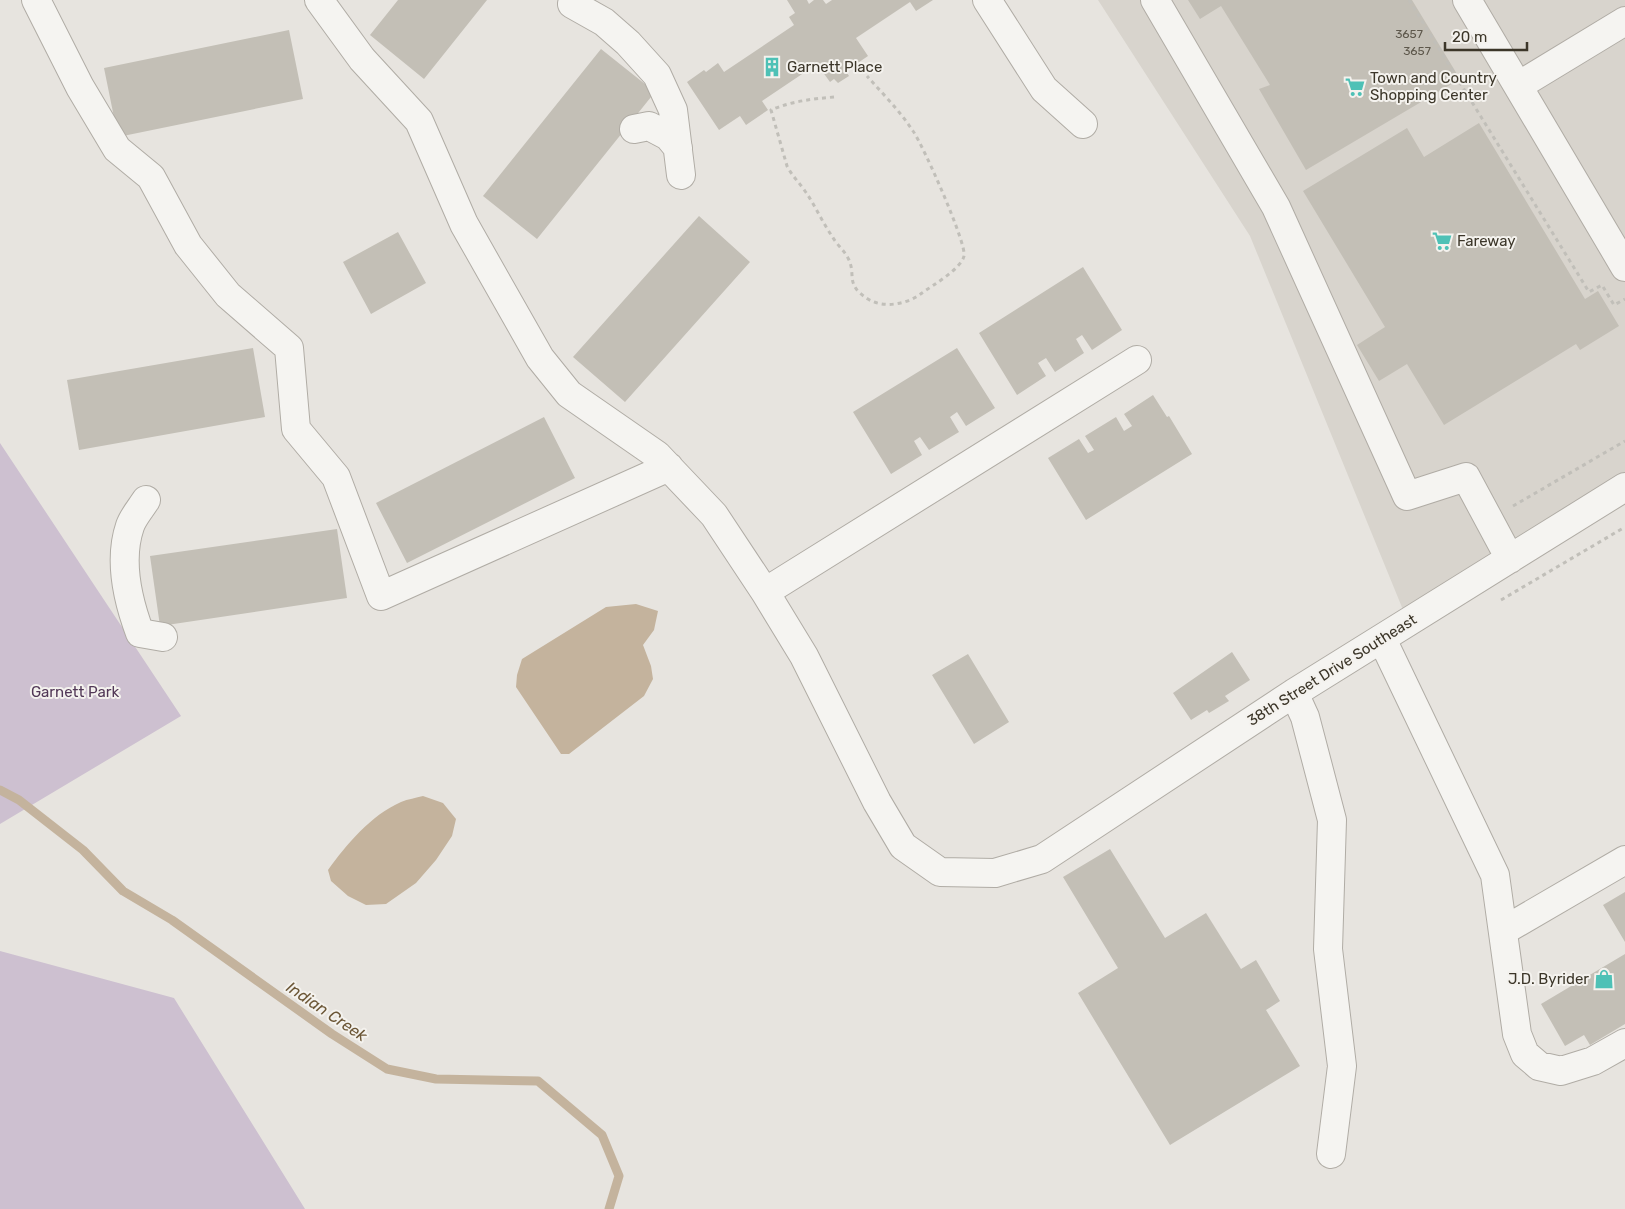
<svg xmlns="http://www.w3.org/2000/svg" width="1625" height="1209" font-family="Rubik,sans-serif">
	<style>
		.built { fill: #d8d4cd }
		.green { fill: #cdc0d0 }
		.water { fill: #c4b39d }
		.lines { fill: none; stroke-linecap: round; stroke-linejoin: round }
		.stream { stroke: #c4b39d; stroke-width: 9 }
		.building { fill: #c3bfb6 }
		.minor-casing { stroke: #b0aca5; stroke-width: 30 }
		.path { stroke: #c1bfb9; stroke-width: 3; stroke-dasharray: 4 4; stroke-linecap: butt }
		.minor { stroke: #f5f4f1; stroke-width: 28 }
		.labels { text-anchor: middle; stroke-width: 4; stroke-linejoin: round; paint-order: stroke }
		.number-label { font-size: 12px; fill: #5e584c }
		.poi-label { font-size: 15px; fill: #3c3629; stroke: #f4f2ee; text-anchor: start }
		.street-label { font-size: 15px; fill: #3c3629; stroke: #f4f2ee }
		.park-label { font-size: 15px; fill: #523857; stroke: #f4f2ee }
		.water-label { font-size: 16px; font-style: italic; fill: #6c5737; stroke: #f4f2ee }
	</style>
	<rect width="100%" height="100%" fill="#e7e4df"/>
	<!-- built -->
	<path class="built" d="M1098 0H1625V487L1408 622 1250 236Z"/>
	<!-- green -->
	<path class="green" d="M0 443 181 716 0 824Z
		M0 951 174 998 305 1209H0Z"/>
	<!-- water -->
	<path class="water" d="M636 604 658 611 654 630 643 645 651 666 653 679 644 696 569 754H561L516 687 517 675 522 659 606 607Z
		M423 796 443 803 456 819 452 836 436 860 416 883 386 904 366 905 348 896 331 881 328 870C346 845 371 815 401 802 408 799 416 798 423 796Z"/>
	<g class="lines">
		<!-- stream -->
		<path class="stream" d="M0 790 19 800 83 850 123 891 172 920 332 1034 387 1069 436 1079 538 1081 602 1135 619 1176 609 1209"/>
	</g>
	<!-- building -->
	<path class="building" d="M398 0H487L424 79 370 35Z
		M787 0H807L809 4 814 0H823L826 4 832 0H933L916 11 910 2 856 38 868 56 846 71 849 76 838 83 834 79 830 82 817 64 762 101 768 110 746 125 740 116 719 130 687 82 704 70 706 72 718 63 724 72 794 25 789 17 795 13Z
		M1188 0H1412L1460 79 1306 170 1259 89 1270 85 1221 6 1200 19Z
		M289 30 303 99 118 137 104 68Z
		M601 49 655 92 537 239 483 196Z
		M1479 123 1585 299 1598 291 1619 326 1580 350 1576 344 1444 425 1407 364 1379 381 1357 345 1385 327 1303 191 1407 128 1424 157Z
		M699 216 750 262 625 402 573 357Z
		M398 232 426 283 371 314 343 262Z
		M1083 267 1122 330 1092 350 1082 335 1076 339 1084 353 1055 372 1046 358 1038 363 1046 376 1017 395 979 333Z
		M253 348 265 417 79 450 67 380Z
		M957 348 995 408 966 426 957 412 950 417 959 432 929 450 920 437 914 441 922 455 891 474 853 412Z
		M1153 395 1167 417 1169 416 1192 454 1086 520 1048 458 1079 439 1088 453 1094 450 1085 436 1116 417 1124 431 1132 426 1124 414Z
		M544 417 575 478 407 563 376 503Z
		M337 529 347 598 160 626 150 556Z
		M1232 652 1250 680 1225 696 1229 701 1209 713 1207 710 1191 720 1173 693Z
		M968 654 1009 722 974 744 932 675Z
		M1110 849 1165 938 1206 913 1241 969 1256 960 1280 1001 1266 1010 1300 1066 1170 1145 1078 993 1118 968 1063 877Z
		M1625 892V942L1603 905Z
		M1625 954V1024L1590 1045 1584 1035 1565 1046 1541 1004Z"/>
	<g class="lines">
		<defs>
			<path id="minor" d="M36 0 80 87 117 149 151 177 188 245 228 295 289 348 296 429 336 477 381 596 669 467
				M319 0 362 59 419 121 464 224 540 358 569 394 657 455 714 515 765 592 804 656 877 802 903 846 940 872 995 873 1042 859 1294 693 1625 487
				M987 0 1044 89 1083 124
				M1155 0 1276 207 1407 496 1466 477 1510 559
				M1467 0 1625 267
				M572 4 604 22 628 43 657 75 673 110 681 175
				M1518 86 1625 21
				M634 129 649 126 668 136 678 148
				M146 500C141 508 133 517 130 526 118 561 128 601 140 633L163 637
				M765 592 1137 360
				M1382 639 1495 875 1517 1034 1525 1054 1539 1066 1561 1071 1593 1061 1625 1043
				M1294 693 1305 717 1332 820 1328 949 1342 1066 1331 1154
				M1503 931 1625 860"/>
		</defs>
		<!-- minor casing -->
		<use href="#minor" class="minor-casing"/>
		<!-- path -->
		<path class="path" d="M1409 0 1589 292 1602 285 1614 305 1625 299
			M834 97C812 99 792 101 771 110L787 166C792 176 799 182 805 191 815 205 822 222 832 236 836 244 844 250 848 258 857 275 844 284 868 299 884 309 908 304 922 293 933 285 961 269 964 256 967 244 923 145 913 131 900 111 882 93 867 76
			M1513 506 1625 441
			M1501 600 1625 527"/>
		<!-- minor -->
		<use href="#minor" class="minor"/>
	</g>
	<!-- icons -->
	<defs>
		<symbol id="building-bare" viewBox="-9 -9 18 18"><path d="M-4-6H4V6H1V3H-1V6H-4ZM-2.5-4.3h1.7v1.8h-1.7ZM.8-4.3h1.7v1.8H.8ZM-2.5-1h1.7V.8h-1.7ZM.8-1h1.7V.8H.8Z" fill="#4ec1b6" stroke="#f4f2ee" stroke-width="2.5" paint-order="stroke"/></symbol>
		<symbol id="supermarket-bare" viewBox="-9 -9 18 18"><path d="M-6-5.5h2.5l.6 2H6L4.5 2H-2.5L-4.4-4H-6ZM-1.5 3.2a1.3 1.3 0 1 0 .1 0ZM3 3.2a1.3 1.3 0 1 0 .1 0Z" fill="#4ec1b6" stroke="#f4f2ee" stroke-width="2.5" paint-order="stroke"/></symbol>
		<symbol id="shop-bare" viewBox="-9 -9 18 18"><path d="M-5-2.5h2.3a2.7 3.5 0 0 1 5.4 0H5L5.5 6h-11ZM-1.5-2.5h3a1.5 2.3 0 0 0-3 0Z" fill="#4ec1b6" stroke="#f4f2ee" stroke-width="2.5" paint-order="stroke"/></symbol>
	</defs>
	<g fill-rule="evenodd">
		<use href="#building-bare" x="758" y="53" width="28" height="28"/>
		<use href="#supermarket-bare" x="1341" y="73" width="28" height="28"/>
		<use href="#supermarket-bare" x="1428" y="227" width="28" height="28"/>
		<use href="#shop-bare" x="1590" y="965" width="28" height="28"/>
	</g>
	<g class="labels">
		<!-- number labels -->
		<g class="number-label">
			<text x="1409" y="38">3657</text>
			<text x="1417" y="55">3657</text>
		</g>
		<!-- poi labels -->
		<g class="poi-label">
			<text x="787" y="72">Garnett Place</text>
			<text x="1370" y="83">Town and Country<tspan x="1370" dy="17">Shopping Center</tspan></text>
			<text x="1457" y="246">Fareway</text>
			<text x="1589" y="984" text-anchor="end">J.D. Byrider</text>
		</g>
		<!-- street labels -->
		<g class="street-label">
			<text transform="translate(1332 670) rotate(-32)" y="5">38th Street Drive Southeast</text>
		</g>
		<!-- park labels -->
		<g class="park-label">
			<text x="75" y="697">Garnett Park</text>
		</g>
		<!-- water labels -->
		<g class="water-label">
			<text transform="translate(327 1011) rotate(34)" y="6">Indian Creek</text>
		</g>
	</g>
	<!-- scale -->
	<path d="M1445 42v8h82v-8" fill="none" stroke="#3c3629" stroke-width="2.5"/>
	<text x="1452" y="42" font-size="15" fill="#3c3629" stroke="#f4f2ee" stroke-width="4" paint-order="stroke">20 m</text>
</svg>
